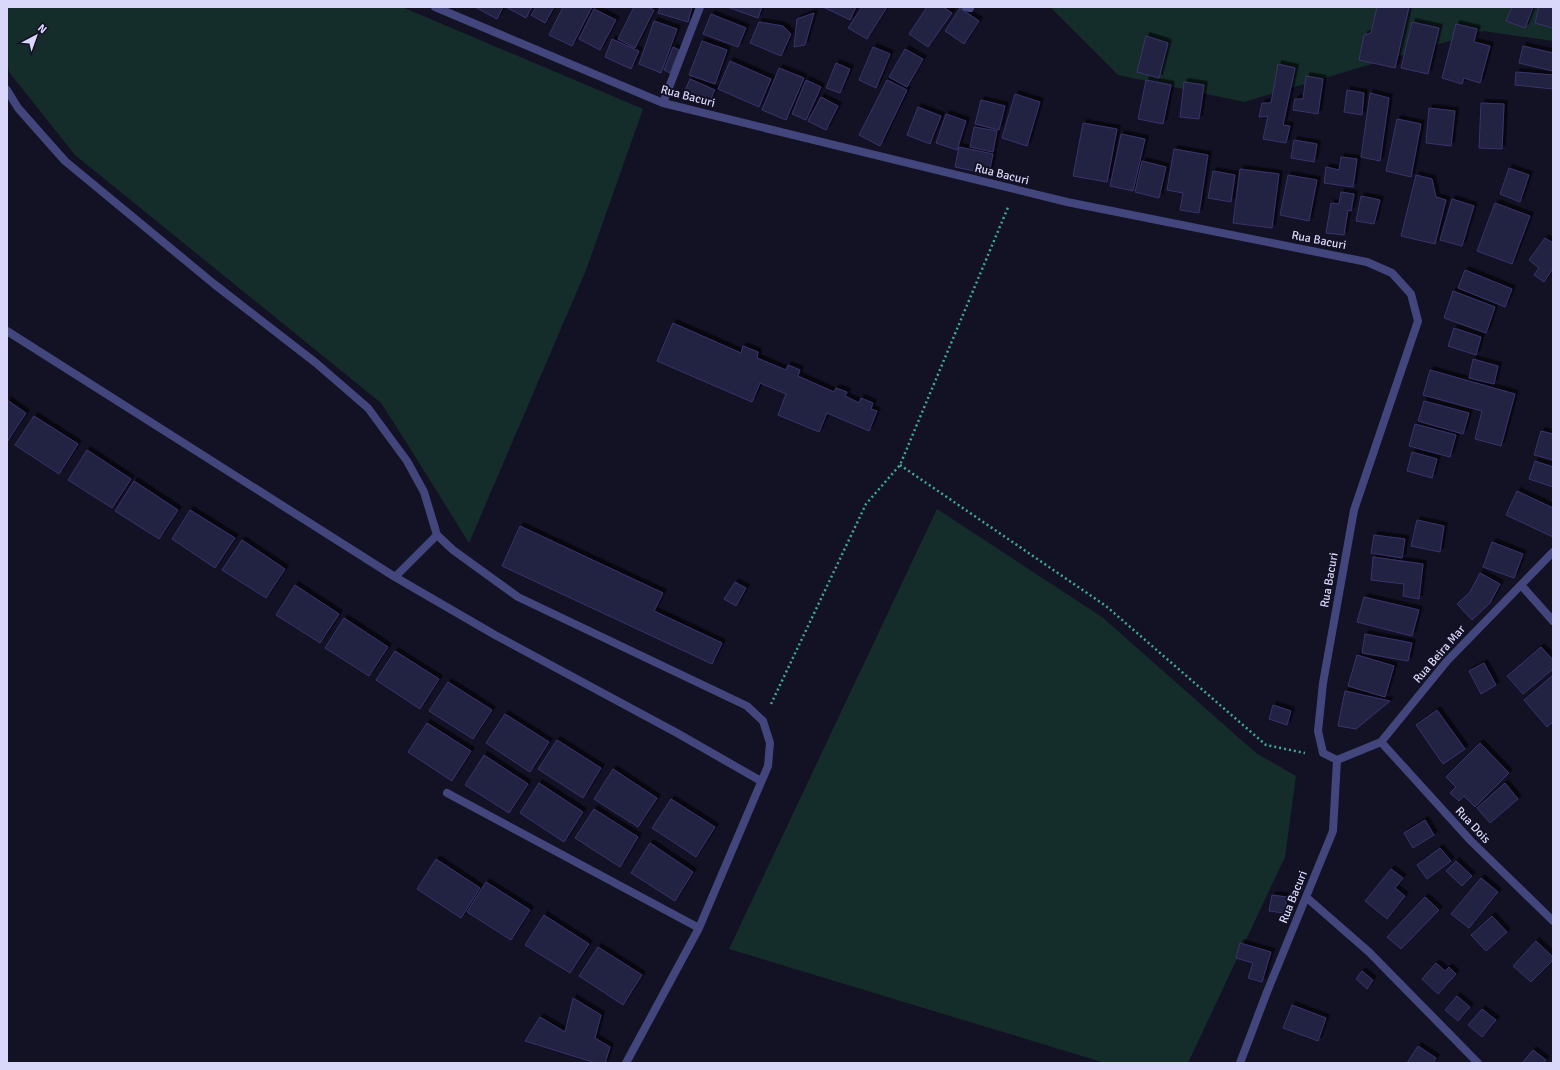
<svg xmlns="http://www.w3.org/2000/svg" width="1560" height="1070" font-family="Signika,sans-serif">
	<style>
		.green { fill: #152d2a }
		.building { fill: #232042; stroke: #39346c; filter: url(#shadow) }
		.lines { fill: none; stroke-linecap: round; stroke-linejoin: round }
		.path { stroke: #3daa98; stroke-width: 2.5; stroke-dasharray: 2 3; stroke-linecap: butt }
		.street { stroke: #42467d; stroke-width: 8 }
		.labels { text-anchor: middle; stroke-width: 4; stroke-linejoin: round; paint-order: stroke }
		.street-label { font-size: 12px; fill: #d9d8fb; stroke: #131124 }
	</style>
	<defs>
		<filter id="shadow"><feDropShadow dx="3.5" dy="-3.5" stdDeviation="0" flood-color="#0009"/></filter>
	</defs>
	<rect width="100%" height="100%" fill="#131124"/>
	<!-- green -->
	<path class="green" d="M7 7H402L643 109 586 270 469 543 408 445 381 403 75 155 9 72 7 60Z
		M1050 7H1553V41L1483 31 1244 102 1118 75Z
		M937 509 1102 617 1256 753 1296 776 1285 857 1188 1063H1105L729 949Z"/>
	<!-- building -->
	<path class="building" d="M475 7H503L497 19Z
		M506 7H532L526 18Z
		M536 7H554L545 23 531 15Z
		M563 7H592L572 46 549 35Z
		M634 7H648L654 10 635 48 618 39Z
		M660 7H692L688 22 658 13Z
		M727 7H762L758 18Z
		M823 7H856L850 20Z
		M862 7H887L867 39 848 28Z
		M927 7H943L952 13 928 47 909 34Z
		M1377 7H1409L1395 68 1359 60 1364 35 1371 33Z
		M1512 7H1533L1525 28 1506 21Z
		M1539 7H1553V28L1535 23Z
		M960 8 979 21 964 44 945 31Z
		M594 9 616 20 600 50 579 39Z
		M814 13 805 45 794 47 797 19Z
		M711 14 746 28 738 47 703 34Z
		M654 21 677 29 661 73 639 64Z
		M759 22 783 26 791 34 781 56 750 43Z
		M1412 22 1439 28 1428 74 1401 68Z
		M1456 24 1477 29 1474 42 1490 46 1480 83 1464 78 1462 84 1442 78Z
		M1146 36 1168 43 1159 78 1137 72Z
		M612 39 639 51 631 69 605 57Z
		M702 41 727 50 715 84 689 75Z
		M1523 46 1553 53V71L1519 63Z
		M673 47 679 50 670 73 664 70Z
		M873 47 890 54 876 88 859 80Z
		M905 49 923 59 907 87 889 77Z
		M730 61 771 79 759 107 718 89Z
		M836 63 850 69 840 93 826 88Z
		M1278 64 1295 68 1283 125 1290 126 1286 143 1263 139 1268 116 1259 117 1262 103H1271Z
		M779 68 804 78 786 120 762 110Z
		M1516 72 1553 75V89L1515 85Z
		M1306 76 1323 79 1318 114 1293 110 1295 99H1303Z
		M690 79 715 90 709 103 684 93Z
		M806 80 821 87 806 120 792 114Z
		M887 80 907 90 880 146 859 135Z
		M1146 80 1171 85 1163 124 1138 119Z
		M1184 82 1204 85 1199 119 1180 117Z
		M1347 90 1364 93 1362 115 1344 112Z
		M1370 93 1389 98 1380 161 1361 157Z
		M1015 94 1040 102 1027 146 1002 138Z
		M821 97 838 106 826 130 808 121Z
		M981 100 1005 106 999 130 975 124Z
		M1481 103 1504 104 1502 149 1479 148Z
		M918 107 941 116 930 144 907 135Z
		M1429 108 1455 111 1451 146 1426 143Z
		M946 114 966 121 957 150 936 143Z
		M1397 119 1421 124 1411 177 1386 171Z
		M1083 123 1117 129 1107 182 1073 176Z
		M974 127 997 131 993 152 970 147Z
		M1121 134 1145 139 1133 191 1110 186Z
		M1294 140 1317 144 1314 162 1291 158Z
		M959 147 993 154 989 174 955 167Z
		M1174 149 1208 155 1199 213 1180 210 1183 193 1167 190Z
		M1341 157 1357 159 1353 187 1324 183 1326 167 1339 170Z
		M1142 161 1166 167 1159 198 1135 192Z
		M1509 168 1529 175 1520 202 1500 194Z
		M1240 169 1279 174 1272 228 1233 223Z
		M1213 171 1235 175 1231 202 1208 198Z
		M1288 175 1317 180 1309 221 1280 215Z
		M1416 175 1432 179 1436 197 1446 200 1435 244 1401 236Z
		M1341 192 1354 194 1351 211 1348 210 1344 235 1326 233 1331 203 1339 204Z
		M1361 196 1380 200 1374 224 1356 221Z
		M1452 199 1474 206 1462 246 1440 240Z
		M1495 203 1530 216 1512 264 1477 251Z
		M1545 238 1553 243V268L1544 282 1534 275 1539 268 1529 260Z
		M1465 270 1512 289 1505 307 1458 288Z
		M1453 291 1495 307 1486 333 1444 318Z
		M673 323 741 353 743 346 758 352 757 358 786 370 788 365 800 370 798 376 834 392 836 388 847 392 845 396 859 403 861 398 873 403 871 409 877 411 869 431 827 413 819 432 778 415 786 394 760 383 752 402 657 361Z
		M1454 328 1481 337 1476 355 1448 346Z
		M1473 359 1498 366 1494 384 1469 378Z
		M1430 370 1515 394 1501 446 1475 439 1482 411 1423 395Z
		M7 400 26 413 7 442Z
		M1424 401 1469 413 1463 434 1418 421Z
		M34 416 78 444 59 474 15 445Z
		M1415 424 1456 435 1450 457 1409 446Z
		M1541 431 1553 434V460L1534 455Z
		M87 450 131 479 112 508 68 480Z
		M1412 452 1437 459 1432 478 1407 471Z
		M1535 461 1553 467V487L1529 479Z
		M134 481 178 510 159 539 115 511Z
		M1517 491 1553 508V537L1506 515Z
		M190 510 235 538 215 568 172 539Z
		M1417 520 1444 526 1440 552 1411 546Z
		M520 526 663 593 654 611 722 643 712 664 502 566Z
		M1374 535 1405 539 1402 558 1371 553Z
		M242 540 285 569 266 598 222 570Z
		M1492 542 1523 554 1514 578 1483 567Z
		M1373 557 1423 564 1419 599 1403 596 1404 584 1371 580Z
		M1480 573 1500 584 1490 603 1472 620 1457 604 1470 592Z
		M735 582 746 588 736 606 724 599Z
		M295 585 339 614 320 643 276 615Z
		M1364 597 1419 610 1412 636 1357 622Z
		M344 618 388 647 369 676 325 648Z
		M1365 634 1412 643 1408 661 1362 653Z
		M1541 647 1553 660V669L1523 694 1507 676Z
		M395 651 439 679 420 709 376 680Z
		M1357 655 1394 666 1385 697 1348 686Z
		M1484 663 1496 685 1481 694 1469 671Z
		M1553 675V722L1547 727 1524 700Z
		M448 682 492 710 473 739 429 711Z
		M1345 691 1390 701 1356 729 1338 726Z
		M1273 705 1291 711 1287 725 1269 719Z
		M1437 710 1465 749 1443 764 1416 725Z
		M505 714 549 742 530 772 486 743Z
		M427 723 471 751 452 781 408 752Z
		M557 740 601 768 583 798 538 769Z
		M1480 743 1509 773 1475 807 1464 796 1459 801 1450 793 1456 787 1446 777Z
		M484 755 528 784 509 813 465 785Z
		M613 769 657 798 638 827 594 799Z
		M539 783 583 812 564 842 520 813Z
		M1505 783 1518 799 1490 823 1477 808Z
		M671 799 715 827 696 857 652 828Z
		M594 809 638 837 620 867 575 838Z
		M1425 820 1434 835 1413 848 1404 833Z
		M650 843 693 872 675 901 631 873Z
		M1440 848 1451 861 1427 879 1417 865Z
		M436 859 480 888 461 918 417 889Z
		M1456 861 1472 876 1462 886 1446 871Z
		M1391 869 1403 878 1395 888 1405 896 1387 919 1365 901Z
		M1481 878 1498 892 1469 928 1451 914Z
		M486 882 530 910 511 940 467 912Z
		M1272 895 1287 897 1284 913 1269 911Z
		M1425 897 1439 910 1401 949 1387 937Z
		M544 915 589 944 570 973 525 945Z
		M1492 916 1507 932 1486 951 1471 935Z
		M1536 941 1553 957V960L1531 982 1513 966Z
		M1240 943 1271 952 1262 982 1248 978 1253 963 1236 958Z
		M598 947 642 975 623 1005 579 976Z
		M1436 963 1445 971 1449 967 1456 974 1438 994 1422 979Z
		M1362 971 1373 980 1367 989 1356 979Z
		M1457 996 1470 1007 1458 1021 1445 1010Z
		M573 998 601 1015 595 1038 610 1047 605 1063H596L525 1041 540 1017 565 1032Z
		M1292 1005 1326 1018 1318 1041 1283 1028Z
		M1482 1009 1496 1020 1482 1037 1468 1025Z
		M1418 1046 1436 1058 1433 1063H1407Z
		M1533 1050 1546 1060 1543 1063H1522Z"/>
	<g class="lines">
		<!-- path -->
		<path class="path" d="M900 465 1106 606 1266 745 1305 753
			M771 704 866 504 900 465 1009 205"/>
		<!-- street -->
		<path class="street" d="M435 7 663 103 1067 202 1367 262 1392 273 1411 294 1418 321 1354 510 1323 683 1318 731 1323 753 1337 760
			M966 7 970 8
			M7 90 18 108 65 161 214 284 316 363 368 408 407 461 424 492 437 535 453 550 518 597 747 706 763 721 770 743 768 766 699 928 626 1063
			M663 103 700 7
			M7 331 395 577 495 635 677 733 761 781
			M395 577 437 535
			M1521 585 1553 621
			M1381 742 1471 841 1553 921
			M1337 760 1381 742 1447 661 1553 552
			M447 793 699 928
			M1306 897 1369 952 1478 1063
			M1240 1063 1267 992 1333 831 1337 760"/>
	</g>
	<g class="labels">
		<!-- street labels -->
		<g class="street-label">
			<text transform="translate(688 96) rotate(15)" y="4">Rua Bacuri</text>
			<text transform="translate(1002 174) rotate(14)" y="4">Rua Bacuri</text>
			<text transform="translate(1319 240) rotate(11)" y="4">Rua Bacuri</text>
			<text transform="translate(1329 580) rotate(-80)" y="4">Rua Bacuri</text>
			<text transform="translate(1439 654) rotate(-49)" y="4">Rua Beira Mar</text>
			<text transform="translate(1473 825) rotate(47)" y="4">Rua Dois</text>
			<text transform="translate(1293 897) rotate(-68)" y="4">Rua Bacuri</text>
		</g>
	</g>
	<!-- border -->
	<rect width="1560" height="1070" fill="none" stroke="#d9d8fb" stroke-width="16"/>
	<!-- north arrow -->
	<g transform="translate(36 36) rotate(41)" stroke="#131124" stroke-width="3" paint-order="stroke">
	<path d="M0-3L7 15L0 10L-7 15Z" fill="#d9d8fb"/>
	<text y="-6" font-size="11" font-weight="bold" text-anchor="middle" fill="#d9d8fb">N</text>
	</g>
</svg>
